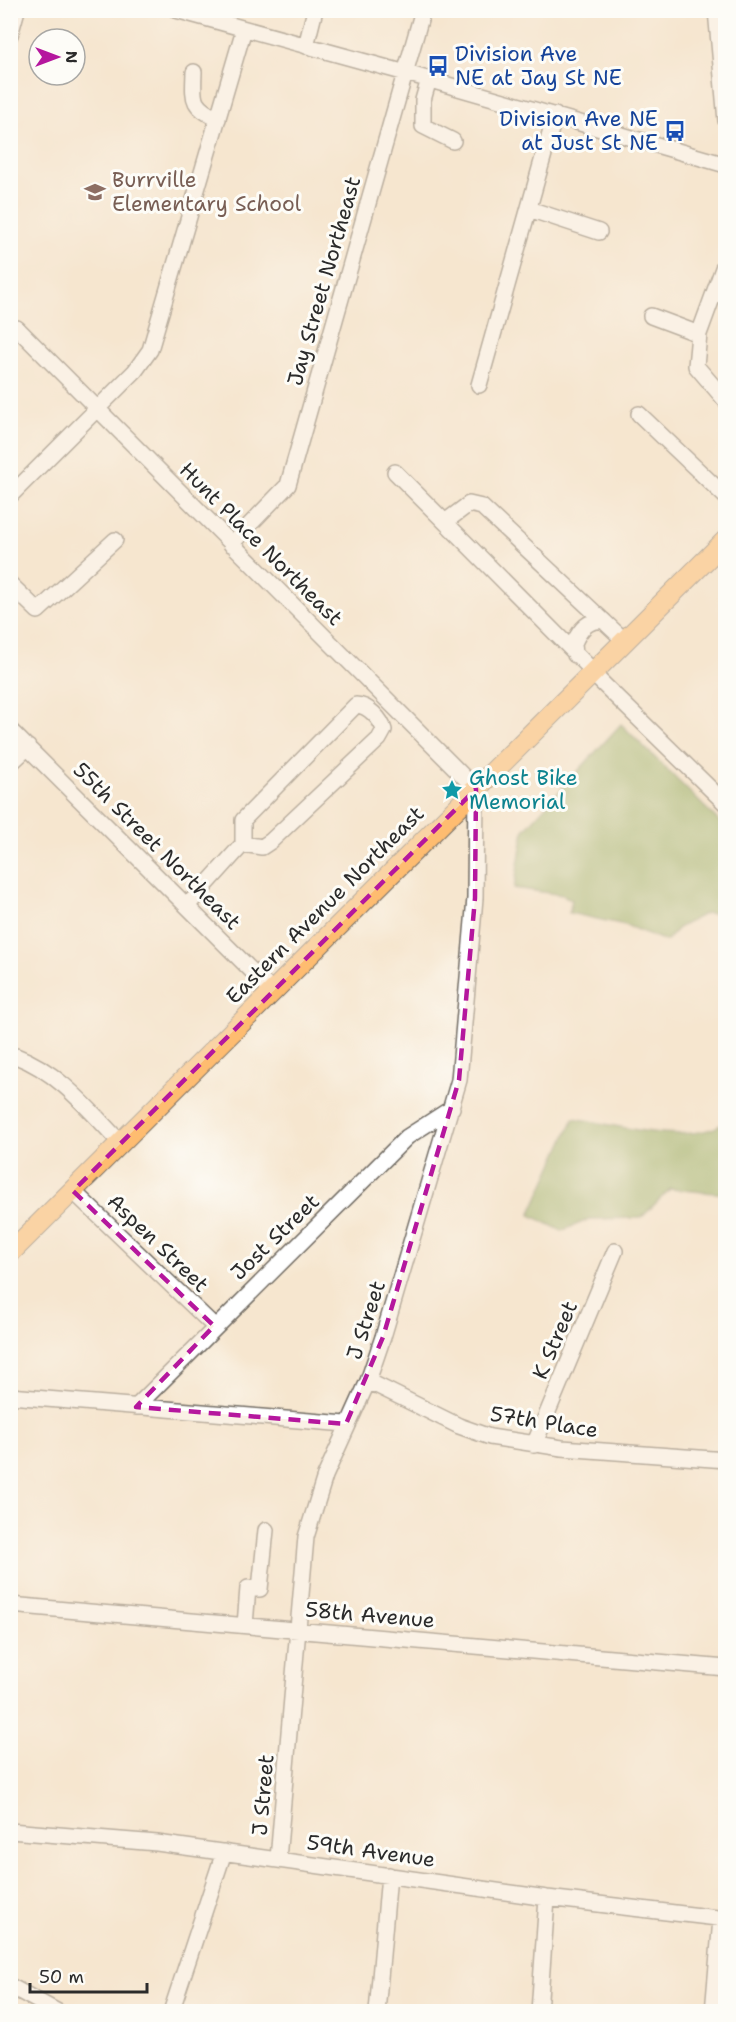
<svg xmlns="http://www.w3.org/2000/svg" width="736" height="2022" font-family="'Shantell Sans',sans-serif">
	<style>
		.forest { fill: #8baa5c; stroke: #5b6a44; stroke-width: 1.5 }
		.lines { fill: none; stroke-linecap: round; stroke-linejoin: round }
		.minor-casing { stroke: #726c64; stroke-width: 18 }
		.major-casing { stroke: #726c64; stroke-width: 22 }
		.minor { stroke: #fff; stroke-width: 15 }
		.major { stroke: #febc70; stroke-width: 20 }
		.marked { fill: none; stroke: #b5179e; stroke-width: 4.5; stroke-dasharray: 12 8; stroke-linejoin: round }
		.labels { text-anchor: middle; stroke-width: 6; stroke-linejoin: round; paint-order: stroke }
		.transit-label { font-size: 21px; fill: #164399; stroke: #fdfcf7; text-anchor: start }
		.education-label { font-size: 21px; fill: #785e54; stroke: #fdfcf7; text-anchor: start }
		.street-label { font-size: 21px; fill: #2b2b2b; stroke: #fdfcf7 }
		.culture-label { font-size: 21px; fill: #0d838f; stroke: #fdfcf7; text-anchor: start }
	</style>
	<rect width="100%" height="100%" fill="#fdfcf7"/>
	<filter id="ink" filterUnits="userSpaceOnUse"><feTurbulence type="fractalNoise" baseFrequency=".0167" numOctaves="2"/><feDisplacementMap in="SourceGraphic" scale="12" xChannelSelector="R" yChannelSelector="G"/><feConvolveMatrix kernelMatrix="1 2 1 2 8 2 1 2 1" color-interpolation-filters="sRGB"/></filter>
	<filter id="wash" filterUnits="userSpaceOnUse"><feTurbulence type="fractalNoise" baseFrequency=".008" numOctaves="4" result="noise"/><feDisplacementMap in="SourceGraphic" scale="24" xChannelSelector="R" yChannelSelector="G"/><feGaussianBlur stdDeviation="1.35" result="paint"/><feColorMatrix in="noise" values="0 0 0 0 0 0 0 0 0 0 0 0 0 0 0 0 0 1.4 0 .05"/><feComposite in="paint" operator="in"/></filter>
	<g filter="url(#wash)">
		<rect width="100%" height="100%" fill="#f6e6cf"/>
		<!-- forest -->
		<path class="forest" d="M621 724 725 827V915L706 913 678 928 666 941 625 925 569 913 572 900 563 895 514 888 524 830Z
			M574 1118C614 1125 691 1147 725 1122V1194L670 1189 641 1218 590 1219 562 1231 530 1215Z"/>
	</g>
	<g filter="url(#ink)">
		<g class="lines">
			<defs>
				<path id="minor" d="M176 10 406 73 726 165
					M716 10 726 121
					M10 35 17 10
					M306 46 315 10
					M194 72C193 100 191 106 218 119
					M429 79 423 100V126L453 141
					M529 209 599 232
					M651 316 699 334 696 366 726 401
					M17 328 476 789 475 898 459 1080 383 1337 368 1381 325 1476 306 1537 278 1859
					M699 334 726 260
					M479 385 555 115
					M639 414 726 497
					M395 472 445 522
					M10 496 135 371 150 350 244 29
					M231 544 288 485 423 10
					M10 584 38 611 115 540
					M575 655 574 643C580 629 588 619 604 621
					M594 672 445 522 469 504 482 507 625 641
					M592 673 726 804
					M10 730 273 992
					M10 764 28 747
					M187 906 243 844 262 847 271 841 379 739 384 730C381 719 368 705 356 705L243 820V844
					M16 1056C59 1072 89 1110 121 1143
					M73 1191 214 1326
					M368 1381 459 1426 490 1437 562 1448 726 1460
					M10 1396 346 1424
					M136 1407 407 1137 452 1108
					M534 1445 615 1251
					M10 1605 726 1668
					M245 1625 248 1588 260 1589 266 1530
					M10 1831 157 1843 547 1898 726 1919
					M10 1986 58 2012
					M171 2012 224 1852
					M377 2012 389 1875
					M539 2012 547 1898
					M713 2012 721 1919"/>
				<path id="major" d="M10 1253 726 540"/>
			</defs>
			<!-- minor casing -->
			<use href="#minor" class="minor-casing"/>
			<!-- major casing -->
			<use href="#major" class="major-casing"/>
			<!-- minor -->
			<use href="#minor" class="minor"/>
			<!-- major -->
			<use href="#major" class="major"/>
		</g>
	</g>
	<!-- marked area -->
	<path d="M0 0H736V2022H0ZM476 789 475 898 459 1080 383 1337 346 1424 136 1407 214 1326 73 1191Z" fill="#f6e6cf" fill-opacity=".55" fill-rule="evenodd"/>
	<path class="marked" d="M476 789 475 898 459 1080 383 1337 346 1424 136 1407 214 1326 73 1191Z"/>
	<!-- icons -->
	<defs>
		<symbol id="bus-bare" viewBox="-9 -9 18 18"><path d="M-5-6H5V4H4V6H2V4H-2V6H-4V4H-5ZM-3.5-4V0h7V-4ZM-3.5 1.2v1.5H-2V1.2ZM2 1.2v1.5H3.5V1.2Z" fill="#1a4fb4" stroke="#fdfcf7" stroke-width="2.5" paint-order="stroke"/></symbol>
		<symbol id="school-bare" viewBox="-9 -9 18 18"><path d="M0-5L7-2L0 1L-7-2ZM-4 1L0 2.5L4 1V4Q0 6-4 4Z" fill="#8d6e63" stroke="#fdfcf7" stroke-width="2.5" paint-order="stroke"/></symbol>
		<symbol id="sight-bare" viewBox="-9 -9 18 18"><path d="M0-6L1.8-2.2L6-1.7L2.9 1.2L3.7 5.4L0 3.3L-3.7 5.4L-2.9 1.2L-6-1.7L-1.8-2.2Z" fill="#0f9aa8" stroke="#fdfcf7" stroke-width="2.5" paint-order="stroke"/></symbol>
	</defs>
	<g fill-rule="evenodd">
		<use href="#bus-bare" x="423" y="51" width="30" height="30"/>
		<use href="#bus-bare" x="660" y="116" width="30" height="30"/>
		<use href="#school-bare" x="80" y="177" width="30" height="30"/>
		<use href="#sight-bare" x="437" y="775" width="30" height="30"/>
	</g>
	<g class="labels">
		<!-- transit labels -->
		<g class="transit-label">
			<text x="455" y="61">Division Ave<tspan x="455" dy="24">NE at Jay St NE</tspan></text>
			<text x="658" y="126" text-anchor="end">Division Ave NE<tspan x="658" dy="24">at Just St NE</tspan></text>
		</g>
		<!-- education labels -->
		<g class="education-label">
			<text x="112" y="187">Burrville<tspan x="112" dy="24">Elementary School</tspan></text>
		</g>
		<!-- street labels -->
		<g class="street-label">
			<text transform="translate(324 281) rotate(-74)" y="7">Jay Street Northeast</text>
			<text transform="translate(261 544) rotate(45)" y="7">Hunt Place Northeast</text>
			<text transform="translate(157 846) rotate(45)" y="7">55th Street Northeast</text>
			<text transform="translate(325 905) rotate(-45)" y="7">Eastern Avenue Northeast</text>
			<text transform="translate(275 1237) rotate(-44)" y="7">Jost Street</text>
			<text transform="translate(158 1243) rotate(44)" y="7">Aspen Street</text>
			<text transform="translate(366 1320) rotate(-72)" y="7">J Street</text>
			<text transform="translate(555 1340) rotate(-67)" y="7">K Street</text>
			<text transform="translate(544 1422) rotate(9)" y="7">57th Place</text>
			<text transform="translate(370 1615) rotate(5)" y="7">58th Avenue</text>
			<text transform="translate(263 1795) rotate(-85)" y="7">J Street</text>
			<text transform="translate(371 1851) rotate(8)" y="7">59th Avenue</text>
		</g>
		<!-- culture labels -->
		<g class="culture-label">
			<text x="469" y="785">Ghost Bike<tspan x="469" dy="24">Memorial</tspan></text>
		</g>
	</g>
	<!-- margin -->
	<rect width="736" height="2022" fill="none" stroke="#fdfcf7" stroke-width="36"/>
	<!-- north arrow -->
	<g transform="translate(57 57) rotate(90)"><circle r="28" fill="#fdfcf7" stroke="#a9a8a5" stroke-width="1.5"/>
	<path d="M0-4.5L10 22L0 15L-10 22Z" fill="#b5179e"/>
	<text y="-9" font-size="16" font-weight="bold" text-anchor="middle" fill="#2b2b2b">N</text>
	</g>
	<!-- scale -->
	<path d="M30 1983v9h117v-9" fill="none" stroke="#2b2b2b" stroke-width="3"/>
	<text x="39" y="1983" font-size="18" fill="#2b2b2b" stroke="#fdfcf7" stroke-width="4.5" paint-order="stroke">50 m</text>
</svg>
